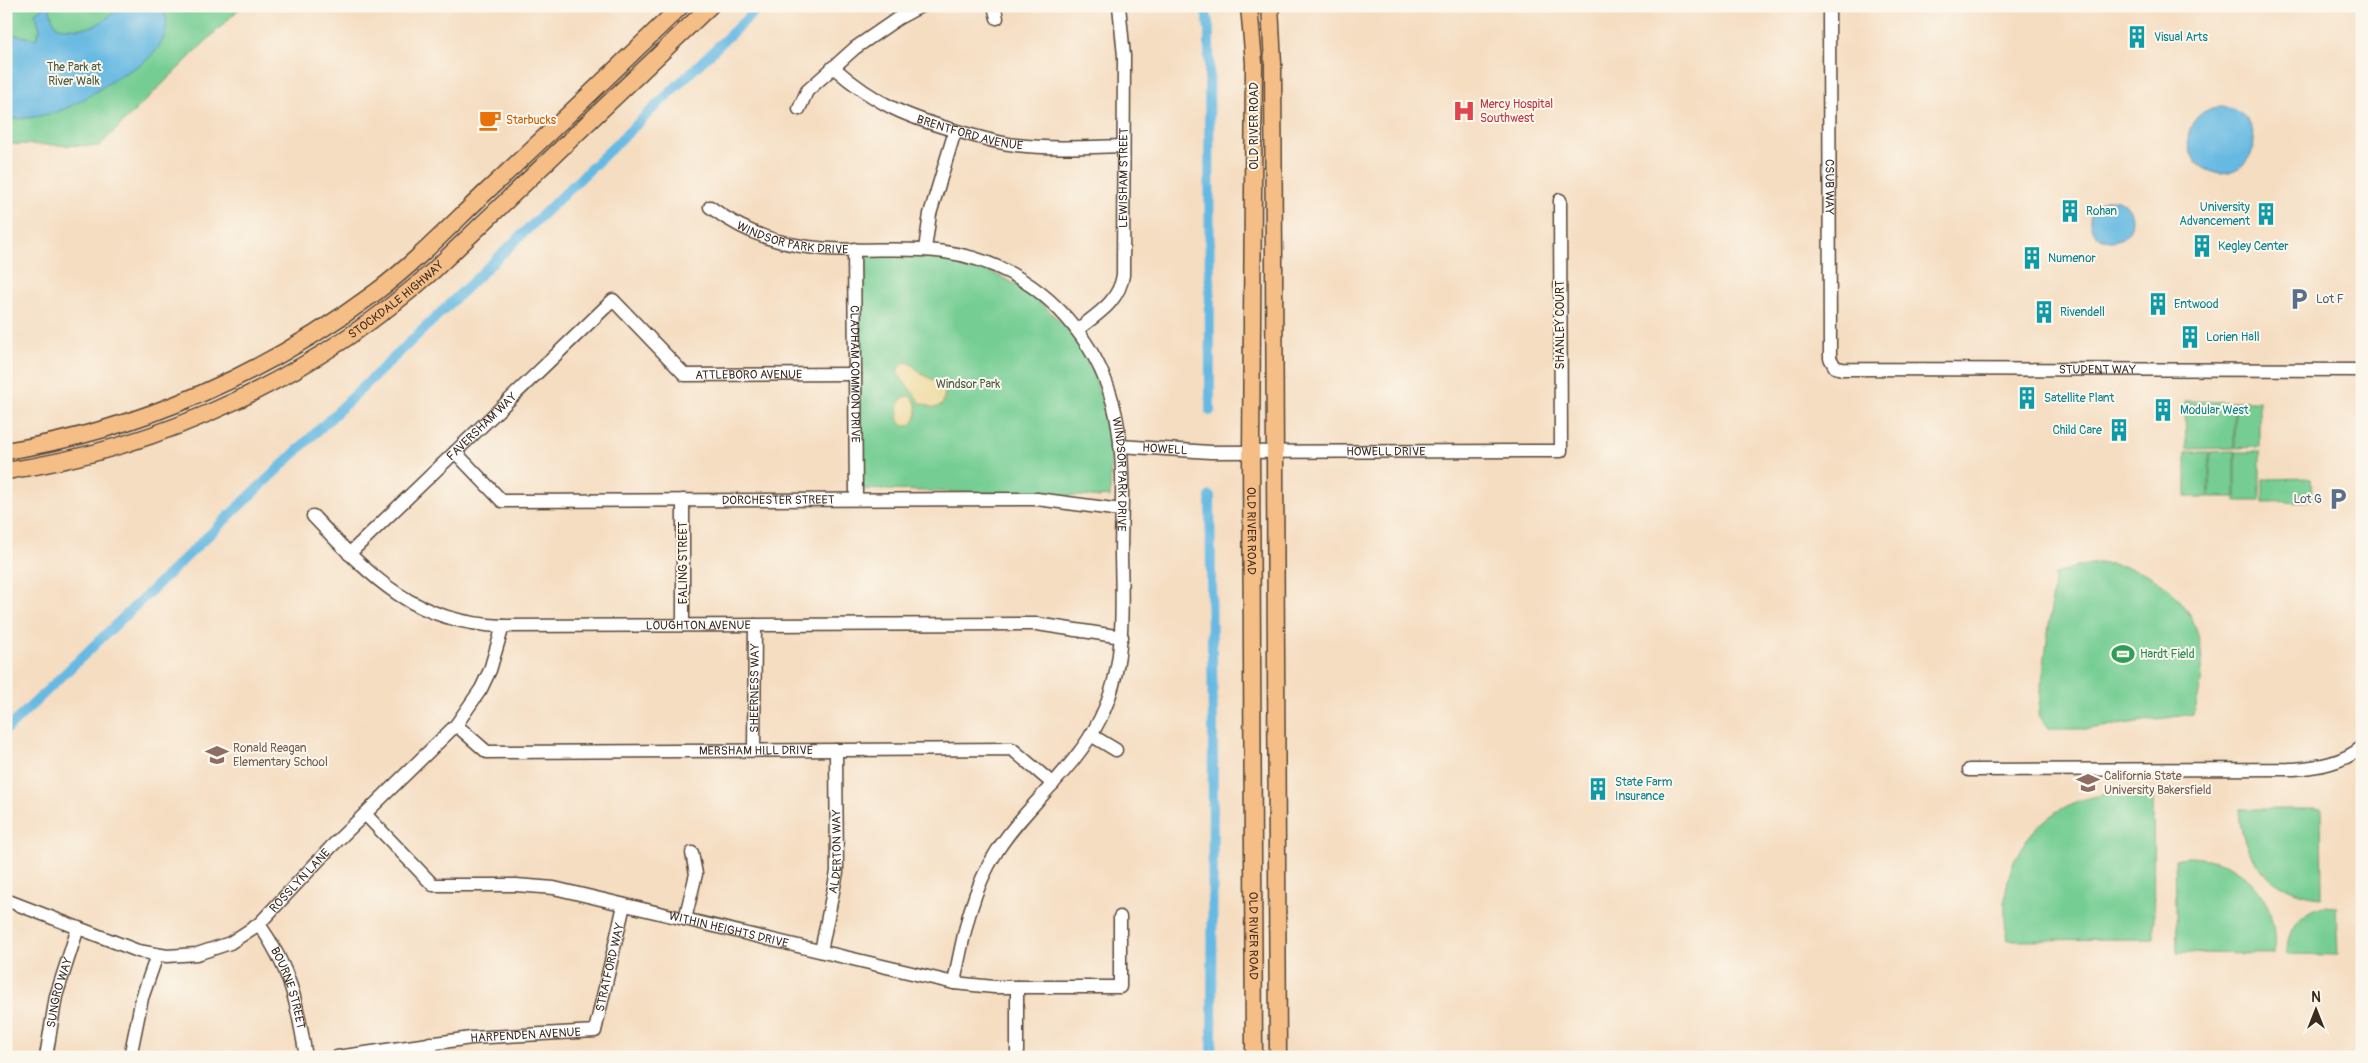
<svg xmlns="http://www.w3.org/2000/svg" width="2368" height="1063" font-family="Pangolin,sans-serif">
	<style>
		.green { fill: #75cd93; stroke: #587c58 }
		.sand { fill: #eeda9e; stroke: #94825e }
		.water { fill: #66b9e2; stroke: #507280 }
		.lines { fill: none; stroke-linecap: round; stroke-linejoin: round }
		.canal { stroke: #66b9e2; stroke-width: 10 }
		.minor-casing { stroke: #574536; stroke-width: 15 }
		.major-casing { stroke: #574536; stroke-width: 19 }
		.minor { stroke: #fff; stroke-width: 12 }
		.major { stroke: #f6be87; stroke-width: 16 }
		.labels { text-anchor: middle; stroke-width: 4; stroke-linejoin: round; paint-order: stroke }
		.culture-label { font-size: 12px; fill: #0d838f; stroke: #fbf7ec; text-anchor: start }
		.park-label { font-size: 12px; fill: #4c5b41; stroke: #fbf7ec }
		.health-label { font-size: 12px; fill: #be3a42; stroke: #fbf7ec; text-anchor: start }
		.food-label { font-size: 12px; fill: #c56008; stroke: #fbf7ec; text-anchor: start }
		.street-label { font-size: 12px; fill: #3b2a1e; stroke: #fbf7ec }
		.service-label { font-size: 12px; fill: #4e5e75; stroke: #fbf7ec; text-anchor: start }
		.leisure-label { font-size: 12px; fill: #27864d; stroke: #fbf7ec; text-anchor: start }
		.education-label { font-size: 12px; fill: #785e54; stroke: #fbf7ec; text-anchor: start }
	</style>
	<rect width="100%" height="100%" fill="#fbf7ec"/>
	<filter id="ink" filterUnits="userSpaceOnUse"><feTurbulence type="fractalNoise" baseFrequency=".02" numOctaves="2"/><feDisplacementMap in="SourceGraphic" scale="10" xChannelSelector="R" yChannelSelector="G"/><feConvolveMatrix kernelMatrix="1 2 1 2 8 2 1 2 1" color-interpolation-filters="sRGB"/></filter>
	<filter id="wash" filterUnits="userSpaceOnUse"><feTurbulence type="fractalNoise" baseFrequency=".0096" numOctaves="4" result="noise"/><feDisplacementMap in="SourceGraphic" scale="20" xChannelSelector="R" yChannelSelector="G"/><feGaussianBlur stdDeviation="1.12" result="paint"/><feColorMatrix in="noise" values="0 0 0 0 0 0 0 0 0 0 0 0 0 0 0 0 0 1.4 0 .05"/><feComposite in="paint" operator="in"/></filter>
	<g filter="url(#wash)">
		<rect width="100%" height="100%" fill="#f5ddc1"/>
		<!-- green -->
		<path class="green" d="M6 6H241V7L99 146 6 144Z
			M859 253 932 254 981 267 1027 290 1069 330 1094 372 1111 437 1110 497 1101 496 1100 498 1085 496 859 489Z
			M2185 401 2234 402V448L2186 449Z
			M2235 401H2259V447L2235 448Z
			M2235 451V497H2210V452Z
			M2186 452H2209V497H2186Z
			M2236 452H2260V501H2236Z
			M2311 478 2312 501 2263 502V479Z
			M2098 563C2182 566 2221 638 2193 714L2088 729H2050L2038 715 2055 575 2077 566Z
			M2123 793 2153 798 2154 939 2008 940C1991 860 2041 795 2123 793Z
			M2239 809H2321L2322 897C2271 893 2241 859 2239 809Z
			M2186 857C2243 857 2279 897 2274 954L2177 953 2175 859Z
			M2324 906 2336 907 2338 955 2287 954C2286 930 2300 911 2324 906Z"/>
		<!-- sand -->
		<path class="sand" d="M906 362C914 364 917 371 923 375 933 380 941 382 945 394L942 405 934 408 921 403 897 373 899 367Z
			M907 396 913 398C919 407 918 417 911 425L904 426 899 421C899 411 896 399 907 396Z"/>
		<!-- water -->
		<path class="water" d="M45 6H49L52 18 57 27C88 31 98 28 120 6H161C173 21 164 43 152 55 144 64 131 69 120 76 100 88 79 105 56 112 40 117 23 119 6 119V33L36 39 40 28 35 13Z
			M2188 140a33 33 0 1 1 66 0a33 33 0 1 1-66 0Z
			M2090 220a21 21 0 1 1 42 0a21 21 0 1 1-42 0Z"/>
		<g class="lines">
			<!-- canal -->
			<path class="canal" d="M1205 6 1209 29 1210 411
				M1210 496 1213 728 1212 1057
				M6 730 760 6"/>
		</g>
	</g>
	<g filter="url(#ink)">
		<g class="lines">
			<defs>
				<g id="minor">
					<path d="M994 6 997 18"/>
					<path id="s1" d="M1829 6 1830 358 1835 367 1842 369 2362 370"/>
					<path id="s2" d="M833 67C876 105 909 118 964 133 981 138 998 143 1016 145 1051 149 1087 147 1122 146"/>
					<path d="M799 109 807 91 855 48 897 19 921 6"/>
					<path id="s3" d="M710 207C737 227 768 241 801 246 876 258 937 234 1010 273 1068 304 1108 362 1118 427 1125 469 1121 513 1121 555 1122 612 1126 667 1100 719 1075 770 1027 804 997 851 971 891 963 937 954 983"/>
					<path id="s4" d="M854 249 856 499"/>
					<path d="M925 249 930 214 955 131"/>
					<path id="s5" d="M1077 330C1097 314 1119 302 1123 275L1124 56 1119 6"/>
					<path id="s6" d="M1120 446 1210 452 1561 451 1560 200"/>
					<path id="s7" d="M455 452 502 501 1037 499 1121 510"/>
					<path d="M683 500V625"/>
					<path id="s8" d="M313 516C371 577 413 623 503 626L1037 624 1122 637"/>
					<path id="s9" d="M349 554 613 300 685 375 855 374"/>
					<path id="s10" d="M456 725 487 752 1012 749 1053 784"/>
					<path d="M1091 735 1116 750"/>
					<path id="s11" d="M754 750 755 625"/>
					<path d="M1969 770 2294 769C2318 767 2343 763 2362 747"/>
					<path id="s12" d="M365 814 433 885H516L554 888 954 983 994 987H1120V917"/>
					<path id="s13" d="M6 900 138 951 167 956 197 954 230 943 259 924 331 847 456 725 481 689 490 670 503 626"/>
					<path d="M685 919 696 874 692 853"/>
					<path id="s14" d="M259 924C291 970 297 1002 306 1057"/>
					<path id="s15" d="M821 951 837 872 836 750"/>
					<path d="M1017 987V1057"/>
					<path d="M430 1043 432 1057"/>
					<path id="s16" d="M46 1057 56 996 78 928"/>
					<path d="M130 1057 142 998 157 955"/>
					<path id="s17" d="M337 1057 471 1038 595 1031 624 905"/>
				</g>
				<g id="major">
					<path id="s18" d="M1249 6 1254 63 1251 452 1254 1057"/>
					<path d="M1270 6 1273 64 1278 1057"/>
					<path d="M6 451C140 430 267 373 376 292 416 262 450 226 486 192 552 131 616 69 681 6"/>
					<path id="s19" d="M6 471C163 448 316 375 434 270L710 6"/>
				</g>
			</defs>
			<!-- minor casing -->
			<use href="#minor" class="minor-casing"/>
			<!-- major casing -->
			<use href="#major" class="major-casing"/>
			<!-- minor -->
			<use href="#minor" class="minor"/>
			<!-- major -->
			<use href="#major" class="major"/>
		</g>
	</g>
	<!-- icons -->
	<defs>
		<symbol id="building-bare" viewBox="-9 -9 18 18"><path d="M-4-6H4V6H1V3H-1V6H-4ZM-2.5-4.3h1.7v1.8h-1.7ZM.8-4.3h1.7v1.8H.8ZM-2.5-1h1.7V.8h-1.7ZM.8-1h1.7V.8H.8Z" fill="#0f9aa8" stroke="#fbf7ec" stroke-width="2.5" paint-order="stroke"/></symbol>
		<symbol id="hospital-bare" viewBox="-9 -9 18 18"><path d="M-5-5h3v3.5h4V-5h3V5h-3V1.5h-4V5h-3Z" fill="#e0444e" stroke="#fbf7ec" stroke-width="2.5" paint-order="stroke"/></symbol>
		<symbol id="cafe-bare" viewBox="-9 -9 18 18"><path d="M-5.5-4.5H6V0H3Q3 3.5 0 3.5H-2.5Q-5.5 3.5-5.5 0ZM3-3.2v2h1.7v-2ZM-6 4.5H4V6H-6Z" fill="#e8710a" stroke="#fbf7ec" stroke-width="2.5" paint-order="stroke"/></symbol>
		<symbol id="parking-bare" viewBox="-9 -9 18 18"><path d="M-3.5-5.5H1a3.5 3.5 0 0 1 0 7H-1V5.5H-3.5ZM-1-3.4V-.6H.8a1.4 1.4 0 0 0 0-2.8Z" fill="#5c6f8a" stroke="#fbf7ec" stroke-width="2.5" paint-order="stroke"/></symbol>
		<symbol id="stadium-bare" viewBox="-9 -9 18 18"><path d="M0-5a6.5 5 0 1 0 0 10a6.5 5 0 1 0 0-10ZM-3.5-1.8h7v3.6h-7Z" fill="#2e9e5b" stroke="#fbf7ec" stroke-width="2.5" paint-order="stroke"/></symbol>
		<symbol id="school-bare" viewBox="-9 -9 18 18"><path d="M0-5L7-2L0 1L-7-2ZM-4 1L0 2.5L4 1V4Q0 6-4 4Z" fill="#8d6e63" stroke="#fbf7ec" stroke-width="2.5" paint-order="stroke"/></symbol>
		<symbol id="university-bare" viewBox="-9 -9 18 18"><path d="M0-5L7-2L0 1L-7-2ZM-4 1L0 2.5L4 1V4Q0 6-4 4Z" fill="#8d6e63" stroke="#fbf7ec" stroke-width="2.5" paint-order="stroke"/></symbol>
	</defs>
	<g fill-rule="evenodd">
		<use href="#building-bare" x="2121" y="21" width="32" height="32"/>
		<use href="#hospital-bare" x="1448" y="95" width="32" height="32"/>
		<use href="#cafe-bare" x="474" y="104" width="32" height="32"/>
		<use href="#building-bare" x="2054" y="195" width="32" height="32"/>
		<use href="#building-bare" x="2250" y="198" width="32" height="32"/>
		<use href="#building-bare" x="2186" y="230" width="32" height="32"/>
		<use href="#building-bare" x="2016" y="242" width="32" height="32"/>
		<use href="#parking-bare" x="2283" y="283" width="32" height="32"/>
		<use href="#building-bare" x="2142" y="288" width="32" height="32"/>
		<use href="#building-bare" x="2028" y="296" width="32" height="32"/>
		<use href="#building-bare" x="2174" y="321" width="32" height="32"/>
		<use href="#building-bare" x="2011" y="382" width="32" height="32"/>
		<use href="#building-bare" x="2147" y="394" width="32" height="32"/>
		<use href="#building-bare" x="2103" y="414" width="32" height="32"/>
		<use href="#parking-bare" x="2322" y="483" width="32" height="32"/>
		<use href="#stadium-bare" x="2107" y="638" width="32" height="32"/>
		<use href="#school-bare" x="201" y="739" width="32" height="32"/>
		<use href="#university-bare" x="2072" y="767" width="32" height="32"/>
		<use href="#building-bare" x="1582" y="773" width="32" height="32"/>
	</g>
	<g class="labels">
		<!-- culture labels -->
		<g class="culture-label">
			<text x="2154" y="41">Visual Arts</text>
			<text x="2250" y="211" text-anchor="end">University<tspan x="2250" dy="14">Advancement</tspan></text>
			<text x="2086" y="215">Rohan</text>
			<text x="2218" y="250">Kegley Center</text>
			<text x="2048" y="262">Numenor</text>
			<text x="2174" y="308">Entwood</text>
			<text x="2060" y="316">Rivendell</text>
			<text x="2206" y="341">Lorien Hall</text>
			<text x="2044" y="402">Satellite Plant</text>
			<text x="2180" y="414">Modular West</text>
			<text x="2102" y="434" text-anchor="end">Child Care</text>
			<text x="1615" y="786">State Farm<tspan x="1615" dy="14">Insurance</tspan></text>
		</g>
		<!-- park labels -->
		<g class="park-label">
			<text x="74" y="71">The Park at<tspan x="74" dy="14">River Walk</tspan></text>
			<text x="968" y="388">Windsor Park</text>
		</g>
		<!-- health labels -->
		<g class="health-label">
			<text x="1480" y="108">Mercy Hospital<tspan x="1480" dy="14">Southwest</tspan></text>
		</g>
		<!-- food labels -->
		<g class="food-label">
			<text x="506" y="124">Starbucks</text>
		</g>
		<!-- street labels -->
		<g class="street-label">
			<text transform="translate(1254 126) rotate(-90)" y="4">OLD RIVER ROAD</text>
			<text dy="4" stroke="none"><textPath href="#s2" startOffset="154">BRENTFORD AVENUE</textPath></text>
			<text dy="4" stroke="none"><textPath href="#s5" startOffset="171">LEWISHAM STREET</textPath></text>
			<text dy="4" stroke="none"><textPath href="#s1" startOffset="181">CSUB WAY</textPath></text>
			<text dy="4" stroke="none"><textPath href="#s3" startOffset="90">WINDSOR PARK DRIVE</textPath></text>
			<text dy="4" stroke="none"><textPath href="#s19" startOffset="431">STOCKDALE HIGHWAY</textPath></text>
			<text transform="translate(1560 325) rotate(-90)" y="4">SHANLEY COURT</text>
			<text dy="4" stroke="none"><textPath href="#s1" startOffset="625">STUDENT WAY</textPath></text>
			<text dy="4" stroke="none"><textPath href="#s4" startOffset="125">CLADHAM COMMON DRIVE</textPath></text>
			<text dy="4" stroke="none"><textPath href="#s9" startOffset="534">ATTLEBORO AVENUE</textPath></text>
			<text dy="4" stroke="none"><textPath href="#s9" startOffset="184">FAVERSHAM WAY</textPath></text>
			<text dy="4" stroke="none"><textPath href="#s6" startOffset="45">HOWELL</textPath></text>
			<text dy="4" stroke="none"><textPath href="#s6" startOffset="266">HOWELL DRIVE</textPath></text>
			<text dy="4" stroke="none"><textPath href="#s3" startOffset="555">WINDSOR PARK DRIVE</textPath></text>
			<text dy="4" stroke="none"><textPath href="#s7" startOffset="344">DORCHESTER STREET</textPath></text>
			<text dy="4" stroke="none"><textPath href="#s18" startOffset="525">OLD RIVER ROAD</textPath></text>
			<text transform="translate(683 563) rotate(-90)" y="4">EALING STREET</text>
			<text dy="4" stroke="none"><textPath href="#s8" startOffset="422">LOUGHTON AVENUE</textPath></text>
			<text dy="4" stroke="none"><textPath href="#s11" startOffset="62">SHEERNESS WAY</textPath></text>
			<text dy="4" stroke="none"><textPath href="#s10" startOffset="310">MERSHAM HILL DRIVE</textPath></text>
			<text dy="4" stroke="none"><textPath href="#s15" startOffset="101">ALDERTON WAY</textPath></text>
			<text dy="4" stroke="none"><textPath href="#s13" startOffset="330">ROSSLYN LANE</textPath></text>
			<text dy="4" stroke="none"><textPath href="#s12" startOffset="399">WITHIN HEIGHTS DRIVE</textPath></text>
			<text dy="4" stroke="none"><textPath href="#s18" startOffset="930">OLD RIVER ROAD</textPath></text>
			<text dy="4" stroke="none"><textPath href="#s17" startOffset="325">STRATFORD WAY</textPath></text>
			<text dy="4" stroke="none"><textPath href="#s14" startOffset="71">BOURNE STREET</textPath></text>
			<text dy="4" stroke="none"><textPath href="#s16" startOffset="66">SUNGRO WAY</textPath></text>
			<text dy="4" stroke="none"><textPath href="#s17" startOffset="190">HARPENDEN AVENUE</textPath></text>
		</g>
		<!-- service labels -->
		<g class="service-label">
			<text x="2316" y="303">Lot F</text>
			<text x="2322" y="503" text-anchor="end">Lot G</text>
		</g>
		<!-- leisure labels -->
		<g class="leisure-label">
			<text x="2140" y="658">Hardt Field</text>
		</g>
		<!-- education labels -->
		<g class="education-label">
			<text x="233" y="752">Ronald Reagan<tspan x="233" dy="14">Elementary School</tspan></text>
			<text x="2104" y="780">California State<tspan x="2104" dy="14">University Bakersfield</tspan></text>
		</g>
	</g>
	<!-- margin -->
	<rect width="2368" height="1063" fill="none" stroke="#fbf7ec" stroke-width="25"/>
	<!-- north arrow -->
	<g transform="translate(2316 1010)" stroke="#fbf7ec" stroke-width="4" paint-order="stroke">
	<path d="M0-4L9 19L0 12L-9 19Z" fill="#3b2a1e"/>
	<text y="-8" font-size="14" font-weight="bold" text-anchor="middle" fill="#3b2a1e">N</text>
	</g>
</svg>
